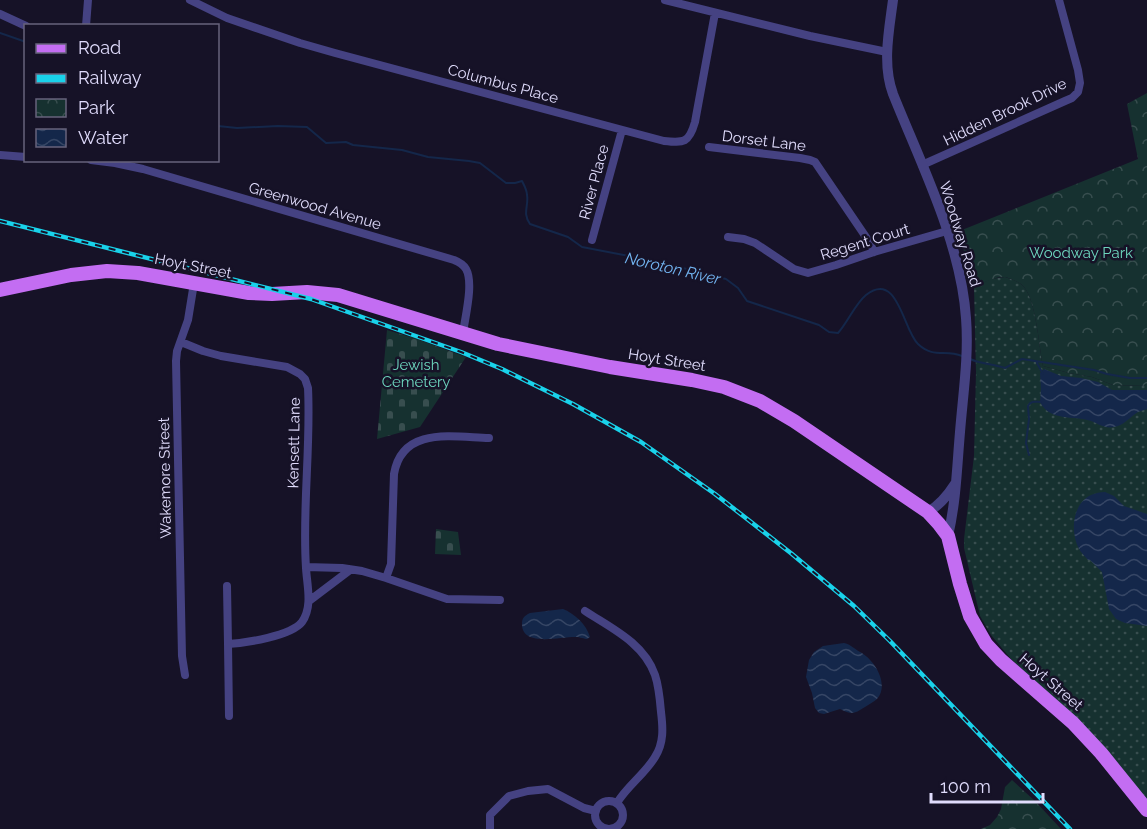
<svg xmlns="http://www.w3.org/2000/svg" width="1147" height="829" font-family="Raleway,sans-serif">
	<style>
		.grass { fill: url(#grass-dots) }
		.cemetery { fill: url(#cemetery-stones) }
		.park { fill: url(#park-crowns) }
		.water { fill: url(#water-waves) }
		.lines { fill: none; stroke-linecap: round; stroke-linejoin: round }
		.stream { stroke: #14274a; stroke-width: 2 }
		.minor { stroke: #454282; stroke-width: 8 }
		.tertiary { stroke: #454282; stroke-width: 10 }
		.primary { stroke: #c36df2; stroke-width: 14 }
		.rail-casing { stroke: #19d2ea; stroke-width: 4.5 }
		.rail { stroke: #161227; stroke-width: 2; stroke-dasharray: 7; stroke-linecap: butt }
		.labels { text-anchor: middle; stroke-width: 5; stroke-linejoin: round; paint-order: stroke }
		.street-label { font-size: 15px; fill: #e0dcfc; stroke: #161227 }
		.park-label { font-size: 15px; fill: #6dd6be; stroke: #161227 }
		.water-label { font-size: 16px; font-style: italic; fill: #73b5f2; stroke: #161227 }
	</style>
	<defs>
		<pattern id="grass-dots" width="8" height="8" patternUnits="userSpaceOnUse" patternTransform="scale(1.5)"><rect width="8" height="8" fill="#163130"/><path d="M2 2h.1M6 6h.1" fill="none" stroke="#384e4f" stroke-width="1.8" stroke-linecap="round"/></pattern>
		<pattern id="cemetery-stones" width="16" height="16" patternUnits="userSpaceOnUse" patternTransform="scale(1.5)"><rect width="16" height="16" fill="#163130"/><path d="M2 7V4a2 2 0 0 1 4 0v3zM10 15v-3a2 2 0 0 1 4 0v3z" fill="#384e4f"/></pattern>
		<pattern id="park-crowns" width="20" height="18" patternUnits="userSpaceOnUse" patternTransform="scale(1.5)"><rect width="20" height="18" fill="#163130"/><path d="M2 6a3 3 0 1 1 6 0M12 15a3 3 0 1 1 6 0" fill="none" stroke="#384e4f"/></pattern>
		<pattern id="water-waves" width="16" height="10" patternUnits="userSpaceOnUse" patternTransform="scale(1.5)"><rect width="16" height="10" fill="#14274a"/><path d="M0 5q4-4 8 0t8 0" fill="none" stroke="#364665"/></pattern>
	</defs>
	<rect width="100%" height="100%" fill="#161227"/>
	<!-- grass -->
	<path class="grass" d="M1005 277C1010 279 1018 281 1022 285 1036 296 1039 348 1043 366L1069 373 1092 377 1113 385 1147 386V800L1086 728 1011 659 991 635 980 616 964 548V539L974 456 976 372 974 287 991 279Z"/>
	<!-- cemetery -->
	<path class="cemetery" d="M387 330 414 338 466 357 420 427 377 439Z
		M436 529 458 532 461 555 435 554Z"/>
	<!-- park -->
	<path class="park" d="M1147 93V386L1113 385 1092 377 1069 373 1043 366C1039 348 1036 296 1022 285 1019 282 1009 278 1005 277 995 276 983 283 974 287L969 264 957 232 1138 159 1127 104Z
		M1012 780 1035 801 1061 829H981L990 825 997 817 1001 809 1005 787Z"/>
	<!-- water -->
	<path class="water" d="M1044 369 1061 376 1081 378 1098 382 1112 390H1147V409C1144 410 1141 411 1138 412 1130 417 1123 426 1114 427 1105 429 1099 424 1091 421 1073 415 1050 422 1040 402L1041 389 1040 373Z
		M1105 492 1114 496 1124 506 1147 514V626L1125 623 1116 619 1109 609 1102 572 1090 560H1088C1085 556 1081 553 1079 549 1070 532 1072 504 1091 495 1096 493 1100 492 1105 492Z
		M563 609C575 614 586 624 590 637L587 639C585 639 579 637 577 637 562 636 522 648 522 624 522 618 524 616 530 613Z
		M844 643C852 645 854 649 860 652 874 659 890 684 877 699 874 702 869 704 865 707 854 714 852 715 840 709L824 714 819 713 815 708 812 693 806 677 809 660 814 652 823 646Z"/>
	<g class="lines">
		<!-- stream -->
		<path class="stream" d="M0 33 26 42
			M218 126 237 128 278 126 307 127 326 143 346 142 353 145 402 150 428 157 469 161 480 163 506 183H515L522 181C524 185 527 190 527 195 529 206 522 213 530 224L568 237 582 247 655 261 726 279 738 288 747 301 819 325 829 332 838 333C848 322 855 304 866 295 898 270 903 330 918 344 934 359 945 349 962 356
			M970 359C981 364 994 364 1005 368L1022 359 1094 370 1107 374 1130 378H1147
			M1037 363 1043 374
			M1029 455 1026 443 1029 419 1028 406C1031 400 1036 402 1041 402"/>
		<!-- minor -->
		<path class="minor" d="M190 0 227 18 300 43 335 53 664 141C684 143 689 143 695 122L715 13
			M665 0 810 36 887 52
			M0 14 26 26
			M86 26 88 0
			M709 147 800 158 810 160 815 162 870 243 874 252
			M0 155 26 157
			M91 160 115 163 143 169 454 260C459 262 463 264 466 269 474 283 465 317 463 333
			M922 165 1065 101 1072 98 1078 92 1080 83 1078 70 1059 0
			M728 237 744 239 755 243 794 269 808 273 836 265 874 252 947 231
			M592 240 622 130
			M181 342 203 351 221 356 287 367 300 374 305 379 308 388C311 448 302 508 306 568 307 586 313 606 302 622 291 636 246 643 228 644L227 586
			M306 567 342 568 362 571 386 578 447 599 500 600
			M386 578 391 564 394 474C402 426 453 437 489 438
			M309 601 350 570
			M585 611C611 628 644 643 655 675 659 687 660 700 661 712 663 728 664 743 655 757 645 774 627 786 617 803
			M228 644 229 716
			M185 675 182 656 176 361 177 351 188 320 194 283
			M595 815a14 14 0 1 1 28 0a14 14 0 1 1-28 0Z
			M490 829V815L509 796 528 791 548 789 584 808 596 811"/>
		<!-- tertiary -->
		<path class="tertiary" d="M893 0C889 31 882 64 893 94 921 164 961 243 966 318 969 356 963 394 960 432 957 467 956 502 948 536
			M928 512C940 505 948 495 955 484"/>
		<!-- primary -->
		<path class="primary" d="M0 290 71 275 107 271 138 273 249 293 272 294 307 292 338 295 498 344 610 367 692 380 724 387 760 401 794 421 928 512 939 524 948 536 960 584 970 616 986 644 1001 660 1073 723 1101 753 1147 810"/>
		<defs>
			<path id="rail" d="M0 221 311 299 461 352 502 369 573 404 641 442 715 494 792 554 854 606 890 641 1070 829"/>
		</defs>
		<!-- rail casing -->
		<use href="#rail" class="rail-casing"/>
		<!-- rail -->
		<use href="#rail" class="rail"/>
	</g>
	<g class="labels">
		<!-- street labels -->
		<g class="street-label">
			<text transform="translate(503 84) rotate(15)" y="5">Columbus Place</text>
			<text transform="translate(1005 112) rotate(-26)" y="5">Hidden Brook Drive</text>
			<text transform="translate(764 141) rotate(7)" y="5">Dorset Lane</text>
			<text transform="translate(594 182) rotate(-75)" y="5">River Place</text>
			<text transform="translate(315 206) rotate(16)" y="5">Greenwood Avenue</text>
			<text transform="translate(960 234) rotate(73)" y="5">Woodway Road</text>
			<text transform="translate(865 242) rotate(-17)" y="5">Regent Court</text>
			<text transform="translate(193 266) rotate(11)" y="5">Hoyt Street</text>
			<text transform="translate(667 360) rotate(9)" y="5">Hoyt Street</text>
			<text transform="translate(294 443) rotate(-89)" y="5">Kensett Lane</text>
			<text transform="translate(165 478) rotate(-91)" y="5">Wakemore Street</text>
			<text transform="translate(1051 682) rotate(41)" y="5">Hoyt Street</text>
		</g>
		<!-- park labels -->
		<g class="park-label">
			<text x="1081" y="258">Woodway Park</text>
			<text x="416" y="370">Jewish<tspan x="416" dy="17">Cemetery</tspan></text>
		</g>
		<!-- water labels -->
		<g class="water-label">
			<text transform="translate(673 268) rotate(13)" y="6">Noroton River</text>
		</g>
	</g>
	<!-- legend -->
	<rect x="24" y="24" width="195" height="138" fill="#161227" stroke="#67637c" stroke-width="1.5"/>
	<rect x="36" y="44" width="30" height="9" fill="#c36df2" stroke="#67637c" stroke-width="1.5"/>
	<text x="78" y="54" font-size="18" fill="#e0dcfc">Road</text>
	<rect x="36" y="74" width="30" height="9" fill="#19d2ea" stroke="#67637c" stroke-width="1.5"/>
	<text x="78" y="84" font-size="18" fill="#e0dcfc">Railway</text>
	<rect x="36" y="99" width="30" height="18" fill="url(#park-crowns)" stroke="#67637c" stroke-width="1.5"/>
	<text x="78" y="114" font-size="18" fill="#e0dcfc">Park</text>
	<rect x="36" y="129" width="30" height="18" fill="url(#water-waves)" stroke="#67637c" stroke-width="1.5"/>
	<text x="78" y="144" font-size="18" fill="#e0dcfc">Water</text>
	<!-- scale -->
	<path d="M931 793v9h112v-9" fill="none" stroke="#e0dcfc" stroke-width="3"/>
	<text x="940" y="793" font-size="18" fill="#e0dcfc" stroke="#161227" stroke-width="4.5" paint-order="stroke">100 m</text>
</svg>
